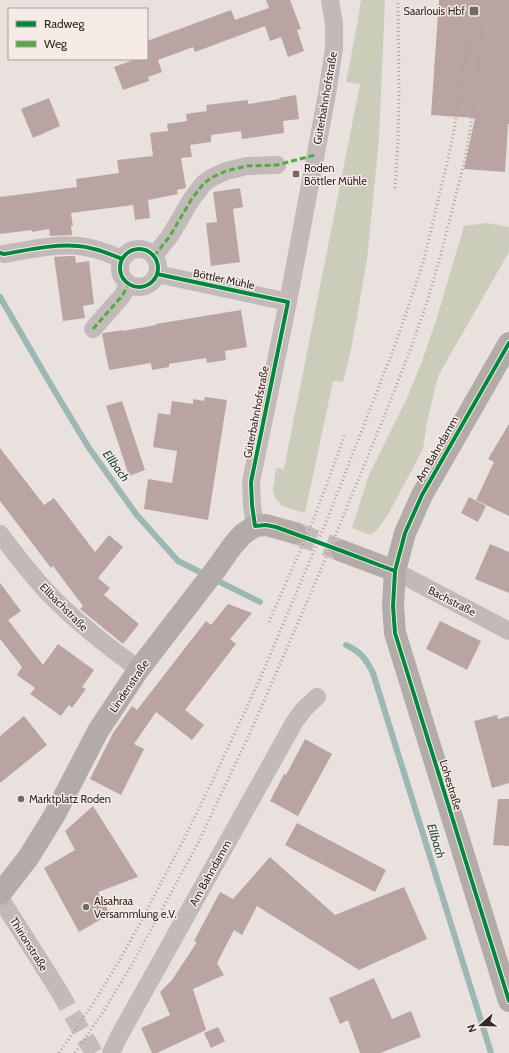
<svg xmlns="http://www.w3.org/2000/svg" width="509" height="1053" font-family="Cabin,sans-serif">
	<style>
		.green { fill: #ccccba }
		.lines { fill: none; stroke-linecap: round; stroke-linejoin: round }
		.stream { stroke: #9db8b3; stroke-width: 6 }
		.building { fill: #baa4a2 }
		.street-tunnel { stroke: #c4bcb9; stroke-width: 18; stroke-dasharray: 18 9; stroke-linecap: butt }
		.secondary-tunnel { stroke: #c4bcb9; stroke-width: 22; stroke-dasharray: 22 11; stroke-linecap: butt }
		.street { stroke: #c1bab8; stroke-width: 18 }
		.secondary { stroke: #b2aba8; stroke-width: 22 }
		.rail { stroke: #a9a4a2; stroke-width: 3; stroke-dasharray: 1 3; stroke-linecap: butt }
		.quiet { stroke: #54aa44; stroke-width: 3; stroke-dasharray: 6 3; stroke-linecap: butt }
		.cycleway-casing { stroke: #f6ebe5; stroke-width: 6 }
		.cycleway { stroke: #00873e; stroke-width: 4 }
		.poi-dot { fill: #716967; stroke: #f6ebe5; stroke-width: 1.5 }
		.labels { text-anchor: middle; stroke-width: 3; stroke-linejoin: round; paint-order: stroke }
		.poi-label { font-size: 11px; fill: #312827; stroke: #f6ebe5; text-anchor: start }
		.street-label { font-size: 11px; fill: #312827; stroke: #f6ebe5 }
		.water-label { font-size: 12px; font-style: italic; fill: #224d48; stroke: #f6ebe5 }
	</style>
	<rect width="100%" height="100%" fill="#e9e1de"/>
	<!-- green -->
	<path class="green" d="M361 0H385L379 139 367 260 351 350 343 382 333 381 305 513 282 506 275 498 273 490 276 468 284 469 360 84 346 82 358 20Z
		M487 223 509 227V252L438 376 427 422 423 449 389 513 377 530 370 535 352 528 369 475 408 396 422 361 436 321 464 226Z"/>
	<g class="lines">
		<!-- stream -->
		<path class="stream" d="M0 297 54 390 89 448 136 514 178 561 206 575
			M214 579 260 602
			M346 645C361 652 366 659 373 673L491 1053"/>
	</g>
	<!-- building -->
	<path class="building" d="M266 0H290L301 29 297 30 304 51 288 57 281 37 270 41 265 26 195 52 193 47 158 60 162 72 148 77 149 81 123 90 114 67 136 59H147V41L231 10 235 20 269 8Z
		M439 0H509V124H508L505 172 464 169 475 118 431 115Z
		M296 95 299 119 283 121 284 133 242 139 241 131 211 135V142L190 145 192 157 181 158 186 188 177 190 178 194 148 200 150 218 135 220 133 205 71 213 73 226H71L72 235 50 236 49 229 32 232V230L0 234V197L77 187 76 179 119 173 117 160 153 156 150 133 168 131 167 124 187 121 186 114 207 111 206 105 248 100V104L280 99 279 98Z
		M49 98 60 126 33 138 21 109Z
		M240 188 243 207 233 209 240 262 211 266 206 223 217 222 213 192Z
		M69 256H75L76 263 89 261 94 304 83 306 85 318 63 321 54 257Z
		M241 310 247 347 225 351 226 360 207 363 206 358 169 364V367L152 370 151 363 109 370 102 334 104 333 123 330V331L156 325V324Z
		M205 397 227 400 208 520 144 509 148 479 172 483 177 451 153 447 158 413 170 415 172 401 193 404V399L204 401Z
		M122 401 145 470 129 476 106 406Z
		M509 424V516L476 500 494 462 488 459Z
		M0 448 44 505 54 498 95 552 109 535 123 547 98 578 110 588 104 595 139 624 123 644 80 609 83 606 53 566 51 568 0 501Z
		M469 497 486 506 478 522 461 513Z
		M490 544 509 552V593L475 579Z
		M0 583 21 611 8 620 43 665 58 644 94 670 82 687 86 689 72 708 69 705 61 716 30 694 35 688 17 675 22 667 0 639Z
		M228 604 252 613 230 639 236 644 185 710 204 725 192 740 156 712 134 744 144 749 121 795 90 779 113 733 132 706 137 710 206 621 211 625Z
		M440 621 481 641 467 670 426 649Z
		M497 715 498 719 509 716V783L492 788 474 721Z
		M24 716 47 745 0 783V736Z
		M305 739 332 754 298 816 270 801 284 774 286 775Z
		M498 799H509V846L493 845Z
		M93 806 138 877 98 892 110 914 79 932 44 868 75 850 65 831Z
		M297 823 386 870 375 892 285 845Z
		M270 857 335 915 404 887 427 939 359 970 257 906 242 935 234 930 217 963 224 975 193 989 206 1030 157 1053H152L141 1028 170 1015 160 992 172 980 197 942 194 941 220 892 233 899Z
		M374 978 392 1019 411 1011 421 1037 380 1053H360L348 1020 340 1024 329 998Z
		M218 1027 225 1041 211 1048 204 1033Z"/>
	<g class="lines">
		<!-- street-tunnel -->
		<path class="street-tunnel" d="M59 991 94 1053"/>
		<!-- secondary-tunnel -->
		<path class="secondary-tunnel" d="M295 533 342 551"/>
		<!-- street -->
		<path class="street" d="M120 268a19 19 0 1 1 38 0a19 19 0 1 1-38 0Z
			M4 254C28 250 53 244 78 246 93 247 108 253 122 259
			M154 256 170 236 191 200 204 183 213 177 226 171 247 166 277 165
			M157 274 288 302
			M93 329 122 296 129 284
			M255 526 252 505 251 482 288 302 327 94 334 49V24L330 0
			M0 534C17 556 34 579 53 598 80 625 108 647 139 669
			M395 571 509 631
			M0 898 59 991
			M111 1053 118 1038 295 721 304 709 317 697"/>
		<!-- secondary -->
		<path class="secondary" d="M509 343 422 495 405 533 395 571 393 606 395 633 509 1001
			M342 551 395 571
			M0 894 28 858 54 816 98 731 139 669 216 569 233 545 243 534 255 526 266 525 295 533"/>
		<!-- rail -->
		<path class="rail" d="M395 188 398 140 399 92 398 0
			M269 622 315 516 345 435
			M59 1053 96 999 119 961 138 927 184 839 212 782 260 679 327 520 397 340 424 260 453 137 469 31 471 0
			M75 1053 105 1009 131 966 146 939 198 843 250 733 307 602 340 524 386 412 411 348 427 302 441 254 464 163 469 137 477 86 482 26 484 0"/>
		<!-- quiet -->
		<path class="quiet" d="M154 256 170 236 191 200 204 183 213 177 226 171 247 166 277 165 315 155
			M93 329 122 296 129 284"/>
		<defs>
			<path id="cycleway" d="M120 268a19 19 0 1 1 38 0a19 19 0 1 1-38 0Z
				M0 253 4 254C28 250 53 244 78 246 93 247 108 253 122 259
				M157 274 288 302 251 482 252 505 255 526 266 525 276 527 342 551 395 571
				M509 343 422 495 405 533 395 571 393 606 395 633 509 1001"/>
		</defs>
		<!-- cycleway casing -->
		<use href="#cycleway" class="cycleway-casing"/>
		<!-- cycleway -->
		<use href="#cycleway" class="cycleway"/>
	</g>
	<!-- markers -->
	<g class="poi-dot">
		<rect x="469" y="6" width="10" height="10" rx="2"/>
		<rect x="292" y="170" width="8" height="8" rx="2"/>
		<circle cx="21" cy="799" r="4"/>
		<circle cx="86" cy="907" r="4"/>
	</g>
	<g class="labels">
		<!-- poi labels -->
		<g class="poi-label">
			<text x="465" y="15" text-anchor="end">Saarlouis Hbf</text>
			<text x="304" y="172">Roden<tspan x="304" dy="13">Böttler Mühle</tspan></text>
			<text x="29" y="803">Marktplatz Roden</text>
			<text x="94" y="905">Alsahraa<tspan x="94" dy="13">Versammlung e.V.</tspan></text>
		</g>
		<!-- street labels -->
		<g class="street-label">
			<text transform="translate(325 98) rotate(-80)" y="4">Güterbahnhofstraße</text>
			<text transform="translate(224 279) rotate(12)" y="4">Böttler Mühle</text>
			<text transform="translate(256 412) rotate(-79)" y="4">Güterbahnhofstraße</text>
			<text transform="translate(437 449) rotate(-60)" y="4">Am Bahndamm</text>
			<text transform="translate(452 601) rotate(27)" y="4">Bachstraße</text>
			<text transform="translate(64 607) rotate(45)" y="4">Ellbachstraße</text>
			<text transform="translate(129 686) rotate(-56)" y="4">Lindenstraße</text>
			<text transform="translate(451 785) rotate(73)" y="4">Lohestraße</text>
			<text transform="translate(210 873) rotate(-61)" y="4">Am Bahndamm</text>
			<text transform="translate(29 944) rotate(58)" y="4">Thirionstraße</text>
		</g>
		<!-- water labels -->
		<g class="water-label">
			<text transform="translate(116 466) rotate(54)" y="4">Ellbach</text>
			<text transform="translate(436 841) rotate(73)" y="4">Ellbach</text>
		</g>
	</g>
	<!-- legend -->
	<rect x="8" y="8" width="140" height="52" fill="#f6ebe5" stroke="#a79d99"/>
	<rect x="16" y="21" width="20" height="6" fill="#00873e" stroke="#a79d99"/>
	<text x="44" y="28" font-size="12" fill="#312827">Radweg</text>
	<rect x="16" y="41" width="20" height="6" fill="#54aa44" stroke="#a79d99"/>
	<text x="44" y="48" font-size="12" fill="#312827">Weg</text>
	<!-- north arrow -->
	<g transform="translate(481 1025) rotate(250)" stroke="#f6ebe5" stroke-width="3" paint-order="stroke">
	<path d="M0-3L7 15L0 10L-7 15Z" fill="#312827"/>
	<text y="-6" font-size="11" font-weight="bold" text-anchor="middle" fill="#312827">N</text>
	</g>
</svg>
